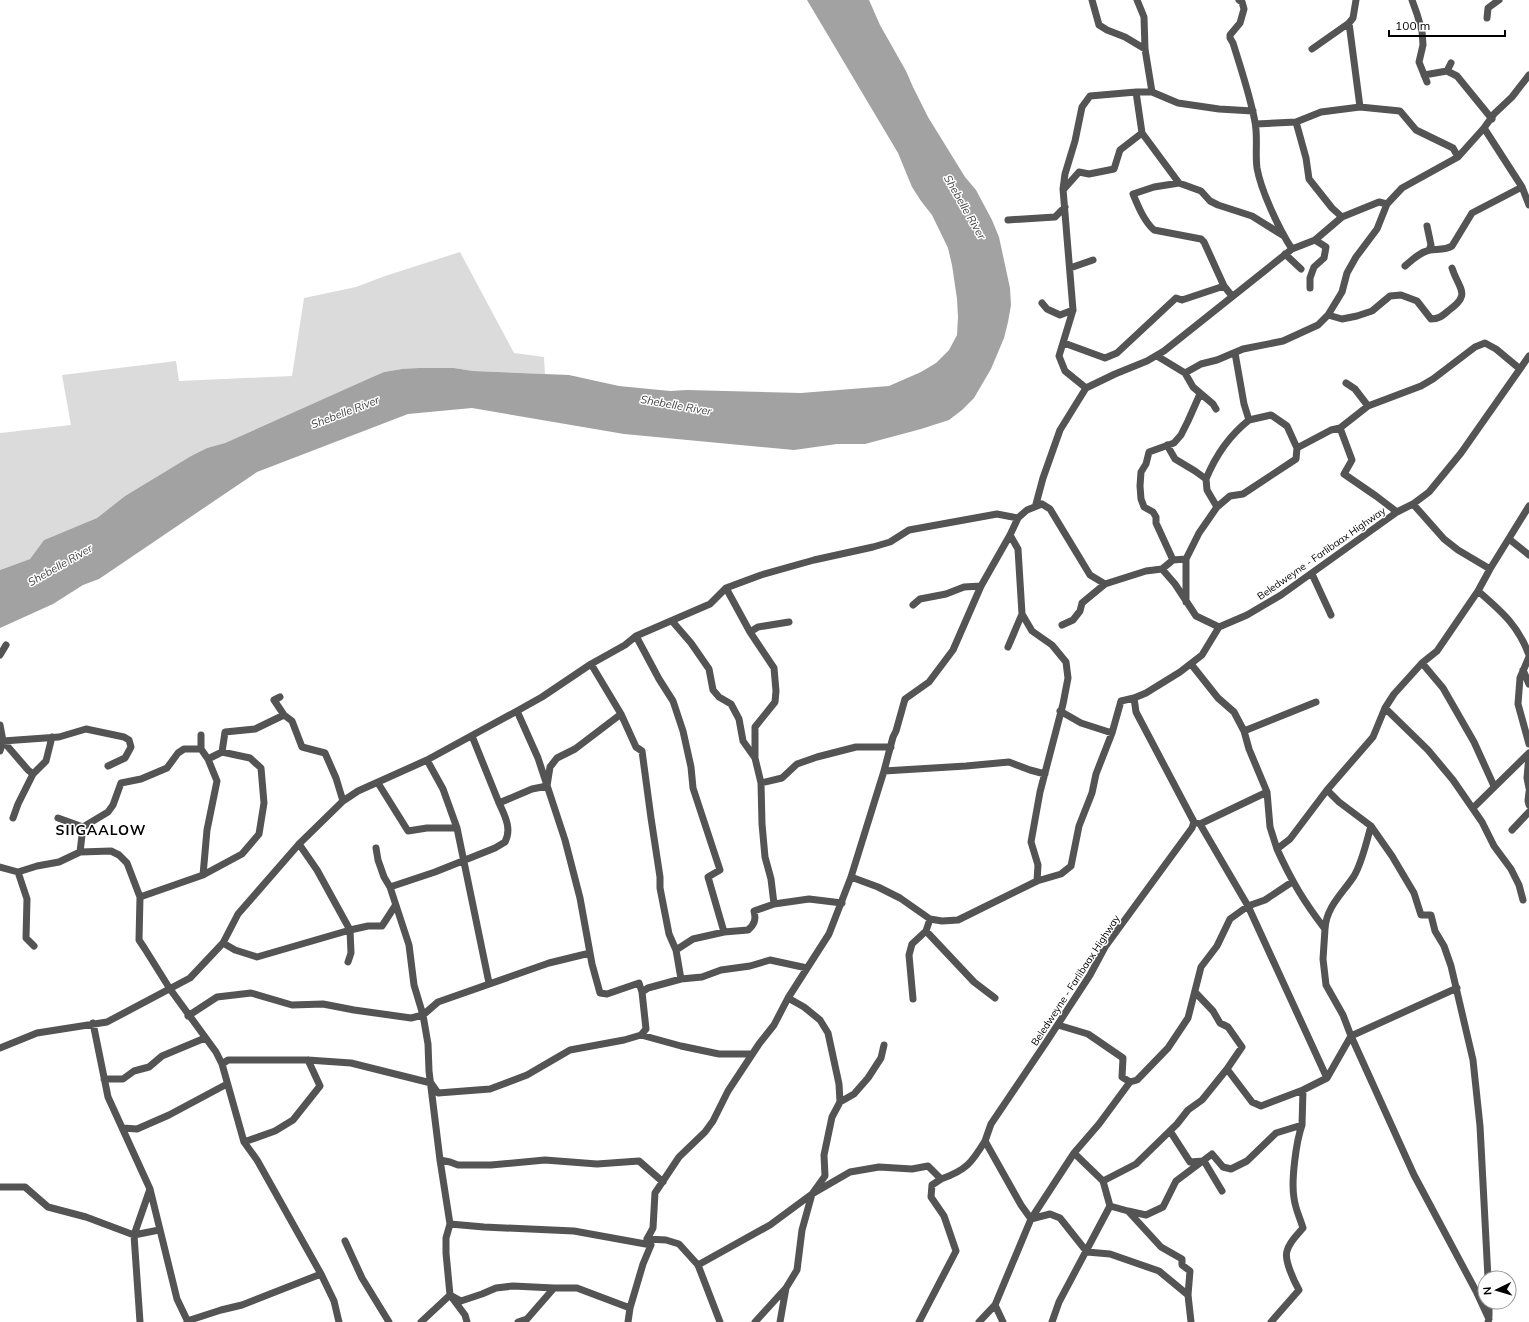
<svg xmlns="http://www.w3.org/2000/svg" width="1529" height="1322" font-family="Mulish,sans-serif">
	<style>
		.green { fill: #dbdbdb }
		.water { fill: #a2a2a2 }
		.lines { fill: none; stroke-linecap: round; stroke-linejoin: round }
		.street { stroke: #545454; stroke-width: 7 }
		.labels { text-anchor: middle; stroke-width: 3; stroke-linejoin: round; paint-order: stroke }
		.street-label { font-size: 10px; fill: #000; stroke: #fff }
		.water-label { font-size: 11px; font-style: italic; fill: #434343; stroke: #fff }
		.district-label { font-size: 14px; font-weight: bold; letter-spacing: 1px; fill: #000; stroke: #fff }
	</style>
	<rect width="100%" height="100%" fill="#fff"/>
	<!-- green -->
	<path class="green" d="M460 252 514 353 544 357 545 374 473 371 454 368H436L402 369 384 372 225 443 207 448 191 456 125 496 97 518 44 540 30 559 0 570V433L71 425 62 375 176 361 179 381 292 376 304 298 356 287 385 276Z"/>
	<!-- water -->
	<path class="water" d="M807 0H869L880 25 906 71 913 87 928 117 965 177 976 190 992 220 999 237 1010 288 1011 305 1008 322 1004 338 991 369 974 398 962 410 949 420 921 429 865 444H837L794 450 624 434 472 408 408 414 257 472 99 579 83 585 53 604 0 628V570L30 559 44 540 97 518 125 496 191 456 207 448 225 443 368 379 384 372 402 369 419 368H454L473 371 569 375 619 386 670 391 687 390 801 393 889 386 921 372 936 363 949 350 957 335 958 317 957 299 952 265 948 248 932 215 921 201 912 187 898 153Z"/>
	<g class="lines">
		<!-- street -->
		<path class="street" d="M1092 0 1099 25 1107 30 1125 37 1145 49
			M1137 0 1144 17 1145 49 1152 92
			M1239 0 1242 2 1244 9 1240 23 1230 35V38L1233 43C1241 69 1250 95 1255 122 1258 137 1255 153 1257 168 1261 191 1279 229 1292 249
			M1412 0 1417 14 1422 31 1423 45 1419 62 1427 82
			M1487 18 1488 8 1499 0
			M1349 23 1360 107
			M1312 49 1349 23 1353 18 1356 0
			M1447 71 1451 63
			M1424 75 1447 71 1457 76 1492 119
			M1136 92 1142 133 1179 183
			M1296 122 1306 158 1309 179 1332 208 1342 217
			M1256 124 1296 122 1321 112 1360 107 1400 111 1416 130 1453 148 1458 157
			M1484 128 1522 187 1529 205
			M1064 189 1079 172 1089 174 1114 169 1120 150 1142 133
			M1008 220 1055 217 1065 207
			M1427 226 1431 245 1429 250
			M1285 254 1301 269
			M1405 266C1412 260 1420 252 1430 250 1437 249 1446 250 1452 246L1472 213 1522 187
			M1070 268 1093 260
			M1310 288V278L1314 267 1324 258 1326 247 1315 240
			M1232 296 1224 286 1204 242 1201 239 1154 230C1144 221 1138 206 1133 194L1154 187 1179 183 1201 191 1210 201 1218 205 1252 216 1284 236
			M1042 303 1047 309 1060 315 1073 310
			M1328 315 1342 319 1357 316 1372 311 1390 296 1401 295 1417 301 1431 319C1439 319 1442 316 1448 311 1472 294 1459 290 1452 268
			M1064 343 1105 358 1117 353 1176 298 1182 300 1224 286
			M1157 356 1185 373 1193 387 1213 404 1216 409
			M1185 373 1201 364 1217 360 1243 349 1283 341 1318 325 1328 315 1342 292 1347 273 1356 257 1377 229 1387 204 1402 188 1458 157 1484 128 1494 114 1512 97 1529 75
			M1346 383 1355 389 1368 406
			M1086 388 1065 371 1059 356 1073 310 1063 189 1065 174 1075 141 1082 107 1090 96 1136 92H1152L1178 103 1219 109 1253 111
			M1340 428 1352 460 1344 474 1376 496 1397 512
			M1167 445 1175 459 1195 471 1206 479 1207 490 1217 507
			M1297 448 1331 430 1340 428 1368 406 1421 386 1433 379 1475 347 1485 343 1496 349 1520 369
			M1206 479C1215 457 1230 435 1249 420
			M1042 504H1036L1043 478 1060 430 1086 388 1115 374 1147 361 1164 351 1292 249 1315 240 1342 217 1379 202 1387 204
			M1413 504 1444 539 1458 550 1490 569
			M1509 539 1529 555
			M1186 559V602
			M1173 560 1156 523V517L1153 512 1144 507 1141 499 1140 486 1141 472 1146 464 1149 452 1174 443 1181 435 1188 421 1200 394
			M1162 569 1173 560 1186 559 1199 533 1217 507 1230 496 1243 494 1296 459 1297 448 1287 426 1271 415 1249 420 1244 404 1235 353
			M1312 574 1331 615
			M726 588 750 632
			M1478 591C1501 611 1518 625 1529 655
			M913 605 920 599 946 594 964 587 981 586
			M1022 614 1032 631 1052 645 1066 662 1068 678 1063 704 1040 792 1031 842 1038 865 1037 881
			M672 621 691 643 709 669 713 690 719 697 731 704 739 719 743 741 755 758 761 783 762 824 765 857 771 879 774 904
			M1062 625 1073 620 1080 611 1082 603 1105 584
			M636 636 659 679 673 701 683 731 691 767 693 788 720 870 708 877 724 932
			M1008 647 1022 614 1018 549 1010 535
			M0 655 6 645
			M1529 657 1520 678 1518 704 1529 744
			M1422 663 1443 688 1474 742 1494 786
			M591 664 621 714 636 747 642 751 651 818 660 877V888L669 934 676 950 681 979
			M1191 664 1218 698 1234 712 1244 731 1249 749 1267 792 1270 827 1277 849 1290 839 1327 790 1373 737 1385 708 1394 694 1422 663 1437 651 1478 591 1490 569 1529 506
			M1523 670 1529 684
			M280 697 274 700 284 715 292 721 302 747 325 753 336 778 343 801
			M1385 708 1428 750 1453 780 1482 822 1494 846 1511 869 1519 885 1523 900
			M517 711 538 758 565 840 580 898 592 964 600 993 607 994 639 983 642 992
			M1060 711 1081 723 1112 733
			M0 725 3 741 0 751
			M1244 731 1316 702
			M201 735V749L208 759 217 781 207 830 203 875
			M472 736 499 803
			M3 741 59 737 86 729 124 737 129 740 131 747 125 758 108 766
			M3 741 28 770 33 774
			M222 752 225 732 255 729 284 715
			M1529 755 1527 778 1529 788
			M755 757V727L775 702 776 691 774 668 750 632 758 627 789 622
			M427 760 443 789 457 828 489 983
			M884 771 966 766 1009 762 1030 770 1045 774
			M378 783 408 831 427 828H457
			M761 783 782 778 797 764 817 757 856 747H891
			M1327 790 1339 802 1371 826 1392 856 1414 893 1421 915H1431L1435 931 1444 946 1451 966 1473 1060 1480 1126 1488 1278
			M1529 792 1528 801 1529 805
			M1473 808 1529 753
			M13 818 18 804 33 774 46 761 52 737
			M58 818 83 827
			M1194 822 1200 824 1248 906 1327 1078
			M1200 824 1267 792
			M83 827 108 812 113 805 121 783 141 779 167 768 178 753 184 749H201
			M1512 830 1529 812
			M299 844 317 870 350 930 351 953 348 962
			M376 848 378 860 384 877 390 887 409 945 414 985 423 1015 428 1044 429 1071 440 1160 450 1224 446 1238V1253L450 1295 421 1322
			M1277 849C1291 880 1304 902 1325 929L1323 959 1326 985 1343 1015 1351 1036 1414 1175 1476 1291 1489 1319 1488 1322
			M80 852 83 827
			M0 867 18 872 37 866 59 862 80 852 111 851 119 855 127 863 140 897 139 940 145 949 170 989 216 1052 222 1064 244 1142 257 1160 321 1274 334 1301 339 1322
			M18 872 27 899 26 938 34 946
			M851 877 878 887 900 898 930 919 942 921 958 920 1037 881 1061 874 1071 866 1079 826 1092 793 1096 774 1112 733 1121 701 1134 698
			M390 887 435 872 495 848 505 842C512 829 505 816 499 803L532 789 547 786 550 767 557 758 575 749 621 714
			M140 897 203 875 242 854 259 834 264 803 261 768 250 758 222 752 208 759
			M1325 929C1326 907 1343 893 1354 876 1362 863 1367 840 1371 826
			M926 931 974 982 995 998
			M223 943 235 950 257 957 350 930 368 926H382L395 906
			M676 950 693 939 724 932 748 930C755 924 756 919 754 911L774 904 809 899 842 903
			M1195 992 1213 1011 1220 1023 1228 1027 1242 1047 1227 1069 1252 1102 1261 1106 1303 1090 1327 1078 1351 1036 1457 988
			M913 999 909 955 912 944 926 931 930 919
			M188 1016 217 997 251 993 292 1005 323 1004 354 1010 411 1018 423 1015 438 1002 549 963 590 953
			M93 1023 108 1097 150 1189 177 1299 188 1322
			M1058 1025 1088 1034 1123 1058 1122 1077 1130 1082 1137 1080 1168 1048 1188 1018 1201 967 1217 946 1230 919 1248 906 1265 900 1292 882
			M641 1035 681 1046 719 1054H752
			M0 1048 37 1033 107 1022 190 978 223 943 238 914 299 844 343 801 358 791 427 760 517 711 542 697 591 664 625 645 636 636 710 604 726 588 761 575 814 560 873 547 890 542 909 530 997 514 1018 518 1027 510 1042 504 1050 509 1090 575 1105 584 1146 571 1162 569 1175 584 1196 616 1219 627
			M222 1064 228 1060H308L351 1063 431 1083 438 1093 490 1089 527 1075 570 1050 624 1040 641 1035 646 1029 642 992 648 988 681 979 702 977 721 970 750 966 770 960 807 968
			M104 1079H123L134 1071 149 1067 162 1056 205 1038
			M1130 1082 1099 1124 1074 1153 1103 1181 1110 1206 1128 1211 1161 1247 1182 1259V1265L1190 1271 1188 1295 1191 1322
			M840 1102 854 1094 868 1078 881 1058 884 1045
			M123 1128 137 1129 169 1115 227 1084
			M1170 1131 1190 1162 1204 1161 1222 1191
			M244 1142 275 1131 293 1120 320 1086 308 1060
			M440 1160 450 1162 458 1165H491L545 1160 597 1164 639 1161 663 1182
			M1103 1181 1136 1164 1177 1124 1188 1110 1202 1100 1227 1069
			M0 1187H25L48 1207 86 1217 134 1235 159 1230
			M1128 1211 1146 1215 1163 1207 1176 1181 1212 1154 1223 1167 1231 1169 1247 1161 1276 1133 1302 1125 1303 1090
			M1031 1219 1050 1214 1060 1218 1087 1252 1110 1254 1159 1271 1188 1295
			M1031 1219 1074 1153
			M450 1224 484 1227 574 1231 651 1245 647 1239
			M647 1239 653 1228 655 1193 679 1157 705 1132 713 1121 728 1091 759 1044 774 1025 788 998 829 934 851 877 884 771 893 737 896 731 905 699 929 682 953 650 981 586 1010 535 1018 518
			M647 1239 666 1240 679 1244 698 1265 720 1322
			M345 1241 362 1278 389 1322
			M698 1265 770 1225 812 1194 850 1172 879 1167 912 1169 928 1166 941 1179C967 1170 972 1162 985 1141
			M554 1288H577L630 1308 628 1322
			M1489 1302V1316
			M630 1308 643 1264 651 1245
			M187 1321 221 1310 242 1305 321 1274
			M140 1322 134 1235 150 1189
			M467 1322 465 1315 450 1295 461 1301 482 1294 496 1288 513 1286 554 1288 527 1319 518 1322
			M755 1322 786 1288
			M780 1322 786 1288 797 1270 802 1230 812 1194 825 1176 824 1155 832 1117 840 1102 839 1084 828 1033 820 1020 804 1007 788 998
			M919 1322 956 1251 944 1216 931 1197 932 1185 941 1179
			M979 1322 995 1305
			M1003 1322 995 1305 1031 1219 1021 1205 985 1141 991 1124 1047 1041 1090 975 1105 947 1192 828 1194 822 1136 712 1134 698 1146 693 1180 672 1202 655 1219 627 1247 615 1281 595 1397 512 1413 504 1429 492 1461 453 1529 356
			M1052 1322 1059 1302 1110 1206
			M1271 1322 1299 1290C1294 1281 1284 1260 1287 1251 1289 1242 1297 1235 1303 1228 1300 1218 1295 1208 1294 1198 1291 1181 1296 1142 1302 1125"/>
	</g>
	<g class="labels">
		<!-- street labels -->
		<g class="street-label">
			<text transform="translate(1321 553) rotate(-35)" y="4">Beledweyne - Farlibaax Highway</text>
			<text transform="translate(1075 980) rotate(-57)" y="4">Beledweyne - Farlibaax Highway</text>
		</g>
		<!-- water labels -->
		<g class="water-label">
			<text transform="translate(965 207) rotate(60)" y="4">Shebelle River</text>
			<text transform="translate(676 405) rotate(10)" y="4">Shebelle River</text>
			<text transform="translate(345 412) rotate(-21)" y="4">Shebelle River</text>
			<text transform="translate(60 565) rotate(-30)" y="4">Shebelle River</text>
		</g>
		<!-- district labels -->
		<g class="district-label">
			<text x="101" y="835">SIIGAALOW</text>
		</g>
	</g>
	<!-- north arrow -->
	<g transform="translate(1497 1290) rotate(265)"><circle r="19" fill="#ffffff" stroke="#999999"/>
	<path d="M0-3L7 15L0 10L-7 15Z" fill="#000000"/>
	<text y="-6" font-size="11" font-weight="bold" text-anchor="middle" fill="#000000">N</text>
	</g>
	<!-- scale -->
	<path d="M1389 30v6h116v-6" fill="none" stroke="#000000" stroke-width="2"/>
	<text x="1395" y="30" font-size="12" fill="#000000" stroke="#ffffff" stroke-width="3" paint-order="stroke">100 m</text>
</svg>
